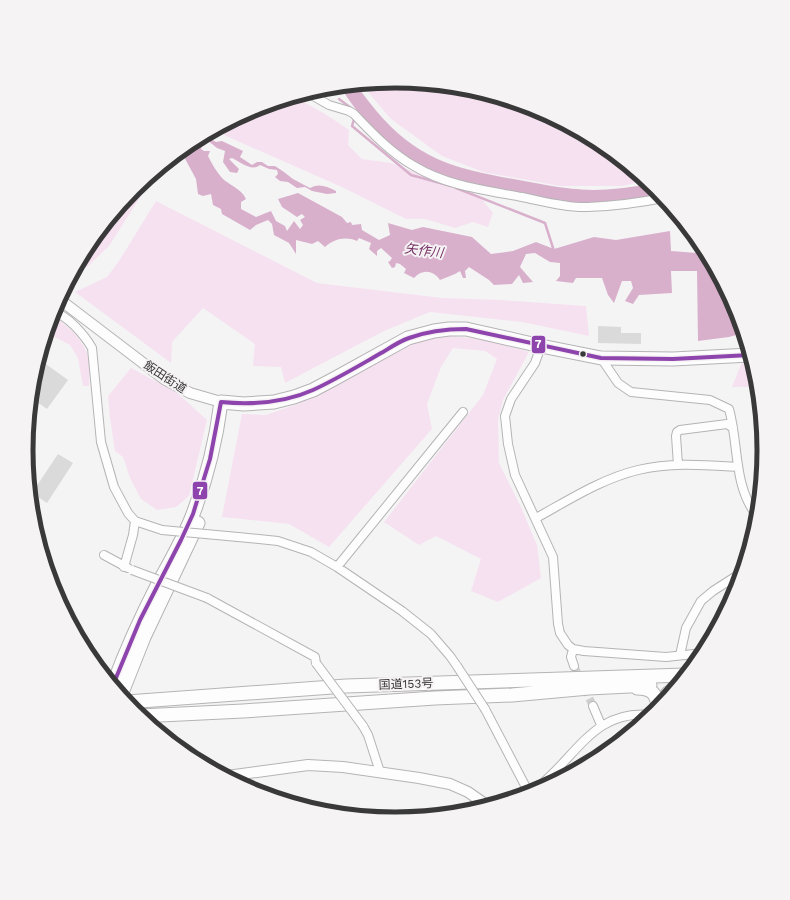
<svg xmlns="http://www.w3.org/2000/svg" width="790" height="900" font-family="'Work Sans','Noto Sans JP',sans-serif">
	<style>
		.green { fill: #f6e1f0 }
		.water { fill: #d8b0cc }
		.lines { fill: none; stroke-linecap: round; stroke-linejoin: round }
		.stream { stroke: #d8b0cc; stroke-width: 2.5 }
		.river { stroke: #d8b0cc; stroke-width: 15 }
		.building { fill: #dbdadb }
		.minor-tunnel { stroke: #d0cfd0; stroke-width: 8; stroke-dasharray: 8 4; stroke-linecap: butt }
		.minor-casing { stroke: #b5b4b5; stroke-width: 10 }
		.tertiary-casing { stroke: #b5b4b5; stroke-width: 12 }
		.trunk-casing { stroke: #b5b4b5; stroke-width: 15 }
		.minor { stroke: #fefdfe; stroke-width: 8 }
		.tertiary { stroke: #fefdfe; stroke-width: 10 }
		.trunk { stroke: #fefdfe; stroke-width: 13 }
		.minor-bridge-casing { stroke: #b5b4b5; stroke-width: 10; stroke-linecap: butt }
		.minor-bridge { stroke: #fefdfe; stroke-width: 8 }
		.bus-1-casing { stroke: #f6f3f5; stroke-width: 7 }
		.bus-1 { stroke: #8e44ad; stroke-width: 4 }
		.bus-dot { fill: #3a393a; stroke: #f6f3f5; stroke-width: 1.5 }
		.labels { text-anchor: middle; stroke-width: 4; stroke-linejoin: round; paint-order: stroke }
		.street-label { font-size: 12px; fill: #3a393a; stroke: #f6f3f5 }
		.water-label { font-size: 13px; font-style: italic; fill: #763266; stroke: #f6f3f5 }
		.rim { fill: none; stroke: #3a393a; stroke-width: 5 }
		.line-badge { stroke: #f6f3f5; stroke-width: 1.5 }
		.badge-label { font-size: 11px; text-anchor: middle; font-weight: bold; fill: #fff }
	</style>
	<rect width="100%" height="100%" fill="#f5f4f5"/>
	<!-- green -->
	<path class="green" d="M395 81 467 88 536 109 600 143 645 180 623 186H560L483 172 442 156 391 119 361 84Z
		M293 97C313 106 331 117 349 130L348 145 362 159 391 163 480 197 493 213 488 227 473 222 455 228 425 219H406L344 188 224 135 218 128 254 109Z
		M147 179 150 182 109 246 87 267 76 269 88 245 134 189Z
		M156 201 317 283 442 298 501 300 586 306 589 336 522 322 430 312 384 331 285 383 281 367 253 366 255 344 203 308 172 342 171 363 75 292 107 277 119 261Z
		M52 316C67 324 87 343 89 361 90 369 89 378 89 386H83L78 358 70 345 47 333Z
		M437 335 484 339 529 352 503 400 498 420 499 463 520 505 537 545 541 578 498 602 471 591 481 559 436 536 419 545 384 522 483 395 497 359 485 351 453 348 441 367 427 404 432 429 329 547 289 524 222 517 242 414 266 415 298 404 364 371 404 344Z
		M752 362 757 378 758 387H732L741 364Z
		M131 368 176 392 207 420 189 496 176 507 157 510 141 499 130 478 123 457 115 451 110 418 108 396Z"/>
	<!-- water -->
	<path class="water" d="M208 134 209 138 216 142 222 141 243 151 240 157 252 165 257 162H262L268 166H275L284 172 293 179 310 188C319 183 326 186 336 191V193L327 194 312 191 305 187 297 188 288 182 280 181 275 177 278 174 277 170 269 169 260 165C252 172 240 162 232 158L229 159 239 169 237 173 230 172 223 162 225 151 217 148 207 140 205 145 202 146 201 149 204 151H210L208 156C212 164 216 171 222 178 230 186 241 188 246 199L241 202V209L256 217 271 211 276 221 285 226 287 231 294 221 300 229 303 225 300 220 305 217 302 214 297 217 282 207 278 199 298 193 342 217 347 223 351 222 352 225 361 224 362 230 379 240 390 235 388 223 412 230 423 227 472 237 491 254 513 251 536 242 554 249 594 237 616 240 670 231 671 251 697 253V239L702 245 736 309 743 333 729 337 698 341 697 271H671L672 293 639 295 633 304 625 301 633 288 631 281H622L614 303 608 295 602 278H576L573 283 556 281 560 276V263L550 262 535 253 526 254 520 267 533 282 523 283 519 275 512 284 494 285 489 280 469 267 465 271 466 278H463L460 271 455 274 440 280C433 270 422 269 414 278L404 273 406 269 400 264 396 263 395 267 392 268 388 262 390 261 392 258 381 248 377 251V256L369 249 371 243 359 238 357 241C345 236 334 239 325 247L318 241 312 244 296 240V254L289 243 274 235 272 224 268 220 256 225 250 230 222 214 221 209 213 205 211 194 203 196 198 194 196 179 183 155 182 150 190 143Z"/>
	<g class="lines">
		<!-- stream -->
		<path class="stream" d="M339 99 351 108
			M355 116 352 126 411 175 451 186
			M456 188 545 223 554 251"/>
		<!-- river -->
		<path class="river" d="M349 86C354 96 363 106 370 115 412 166 453 176 515 187 537 191 559 196 581 197 607 199 632 195 657 190"/>
	</g>
	<!-- building -->
	<path class="building" d="M598 326 621 327V333H641V344L598 343Z
		M39 359 68 380 47 409 31 398 33 378Z
		M58 454 73 463 47 503 32 493Z"/>
	<g class="lines">
		<!-- minor-tunnel -->
		<path class="minor-tunnel" d="M574 666 593 706"/>
		<defs>
			<path id="minor" d="M308 93 329 105 349 111 354 114C372 133 391 153 414 166 447 186 485 190 522 197 542 201 567 208 588 207 613 206 638 203 663 198
				M53 312C68 315 85 336 92 348L101 442 114 487 128 513 135 521 162 530
				M541 346 535 363 511 399 505 416 508 444 515 475 553 557 558 624 560 633 568 645 573 649 584 651 666 657 703 653
				M601 358 618 383 631 392 710 400 729 409C739 444 733 486 757 516
				M678 465 676 436 677 432 680 430 727 424 733 428
				M536 518C569 500 601 479 638 470 671 462 705 465 738 467
				M238 537 278 541 311 552 337 567 402 611 431 634 450 656 457 666
				M104 555 128 568
				M124 567 133 535 135 521
				M337 567 463 412
				M207 598 315 657 316 663
				M573 649 571 657 574 666
				M680 655 686 628 701 601 713 591 741 573
				M593 706 601 725
				M485 709 529 793
				M363 726 368 735 380 772
				M533 792C543 783 553 774 562 764 588 736 608 710 652 715"/>
			<path id="tertiary" d="M59 299 164 379 190 393 221 402
				M227 776 308 765 343 767 419 778 450 784 468 792 485 804 490 805"/>
			<path id="trunk" d="M113 685C126 650 142 615 159 582 171 560 184 538 193 514 207 478 216 441 221 402L244 404 274 402 294 397 313 390 332 380 408 338 434 331 449 329H466L541 346 601 358 673 359 750 355
				M637 688C652 688 657 694 658 708
				M121 695 144 637 198 523
				M127 702 346 686 685 675
				M663 702 668 693 675 688
				M140 716 243 711 435 698 512 695 589 688 650 685"/>
		</defs>
		<!-- minor casing -->
		<use href="#minor" class="minor-casing"/>
		<!-- tertiary casing -->
		<use href="#tertiary" class="tertiary-casing"/>
		<!-- trunk casing -->
		<use href="#trunk" class="trunk-casing"/>
		<!-- minor -->
		<use href="#minor" class="minor"/>
		<!-- tertiary -->
		<use href="#tertiary" class="tertiary"/>
		<!-- trunk -->
		<use href="#trunk" class="trunk"/>
		<defs>
			<path id="minor-bridge" d="M162 530 238 537
				M132 570 207 598
				M316 663 363 726
				M457 666 485 709"/>
		</defs>
		<!-- minor-bridge casing -->
		<use href="#minor-bridge" class="minor-bridge-casing"/>
		<!-- minor-bridge -->
		<use href="#minor-bridge" class="minor-bridge"/>
		<defs>
			<path id="bus-1" d="M113 685 140 620 181 540 193 514 210 459 221 402C253 405 284 403 313 390 337 379 360 365 383 352 391 347 400 341 409 338 428 331 446 329 466 329L601 358 673 359 750 355"/>
		</defs>
		<!-- bus-1 casing -->
		<use href="#bus-1" class="bus-1-casing"/>
		<!-- bus-1 -->
		<use href="#bus-1" class="bus-1"/>
	</g>
	<!-- markers -->
	<circle class="bus-dot" cx="583" cy="354" r="3.5"/>
	<g class="labels">
		<!-- street labels -->
		<g class="street-label">
			<text transform="translate(165 377) rotate(33)" y="4">飯田街道</text>
			<text transform="translate(406 684) rotate(-2)" y="4">国道153号</text>
		</g>
		<!-- water labels -->
		<g class="water-label">
			<text transform="translate(424 250) rotate(7)" y="5">矢作川</text>
		</g>
	</g>
	<!-- crop -->
	<path d="M0 0H790V900H0ZM33 450a362 362 0 1 1 724 0a362 362 0 1 1-724 0Z" fill="#f6f3f5" fill-rule="evenodd"/>
	<path class="rim" d="M33 450a362 362 0 1 1 724 0a362 362 0 1 1-724 0Z"/>
	<g class="line-badge">
		<rect x="531" y="335" width="15" height="19" rx="4" fill="#8e44ad"/>
		<rect x="192" y="481" width="16" height="19" rx="4" fill="#8e44ad"/>
	</g>
	<g class="badge-label">
		<text x="538" y="348">7</text>
		<text x="200" y="495">7</text>
	</g>
</svg>
